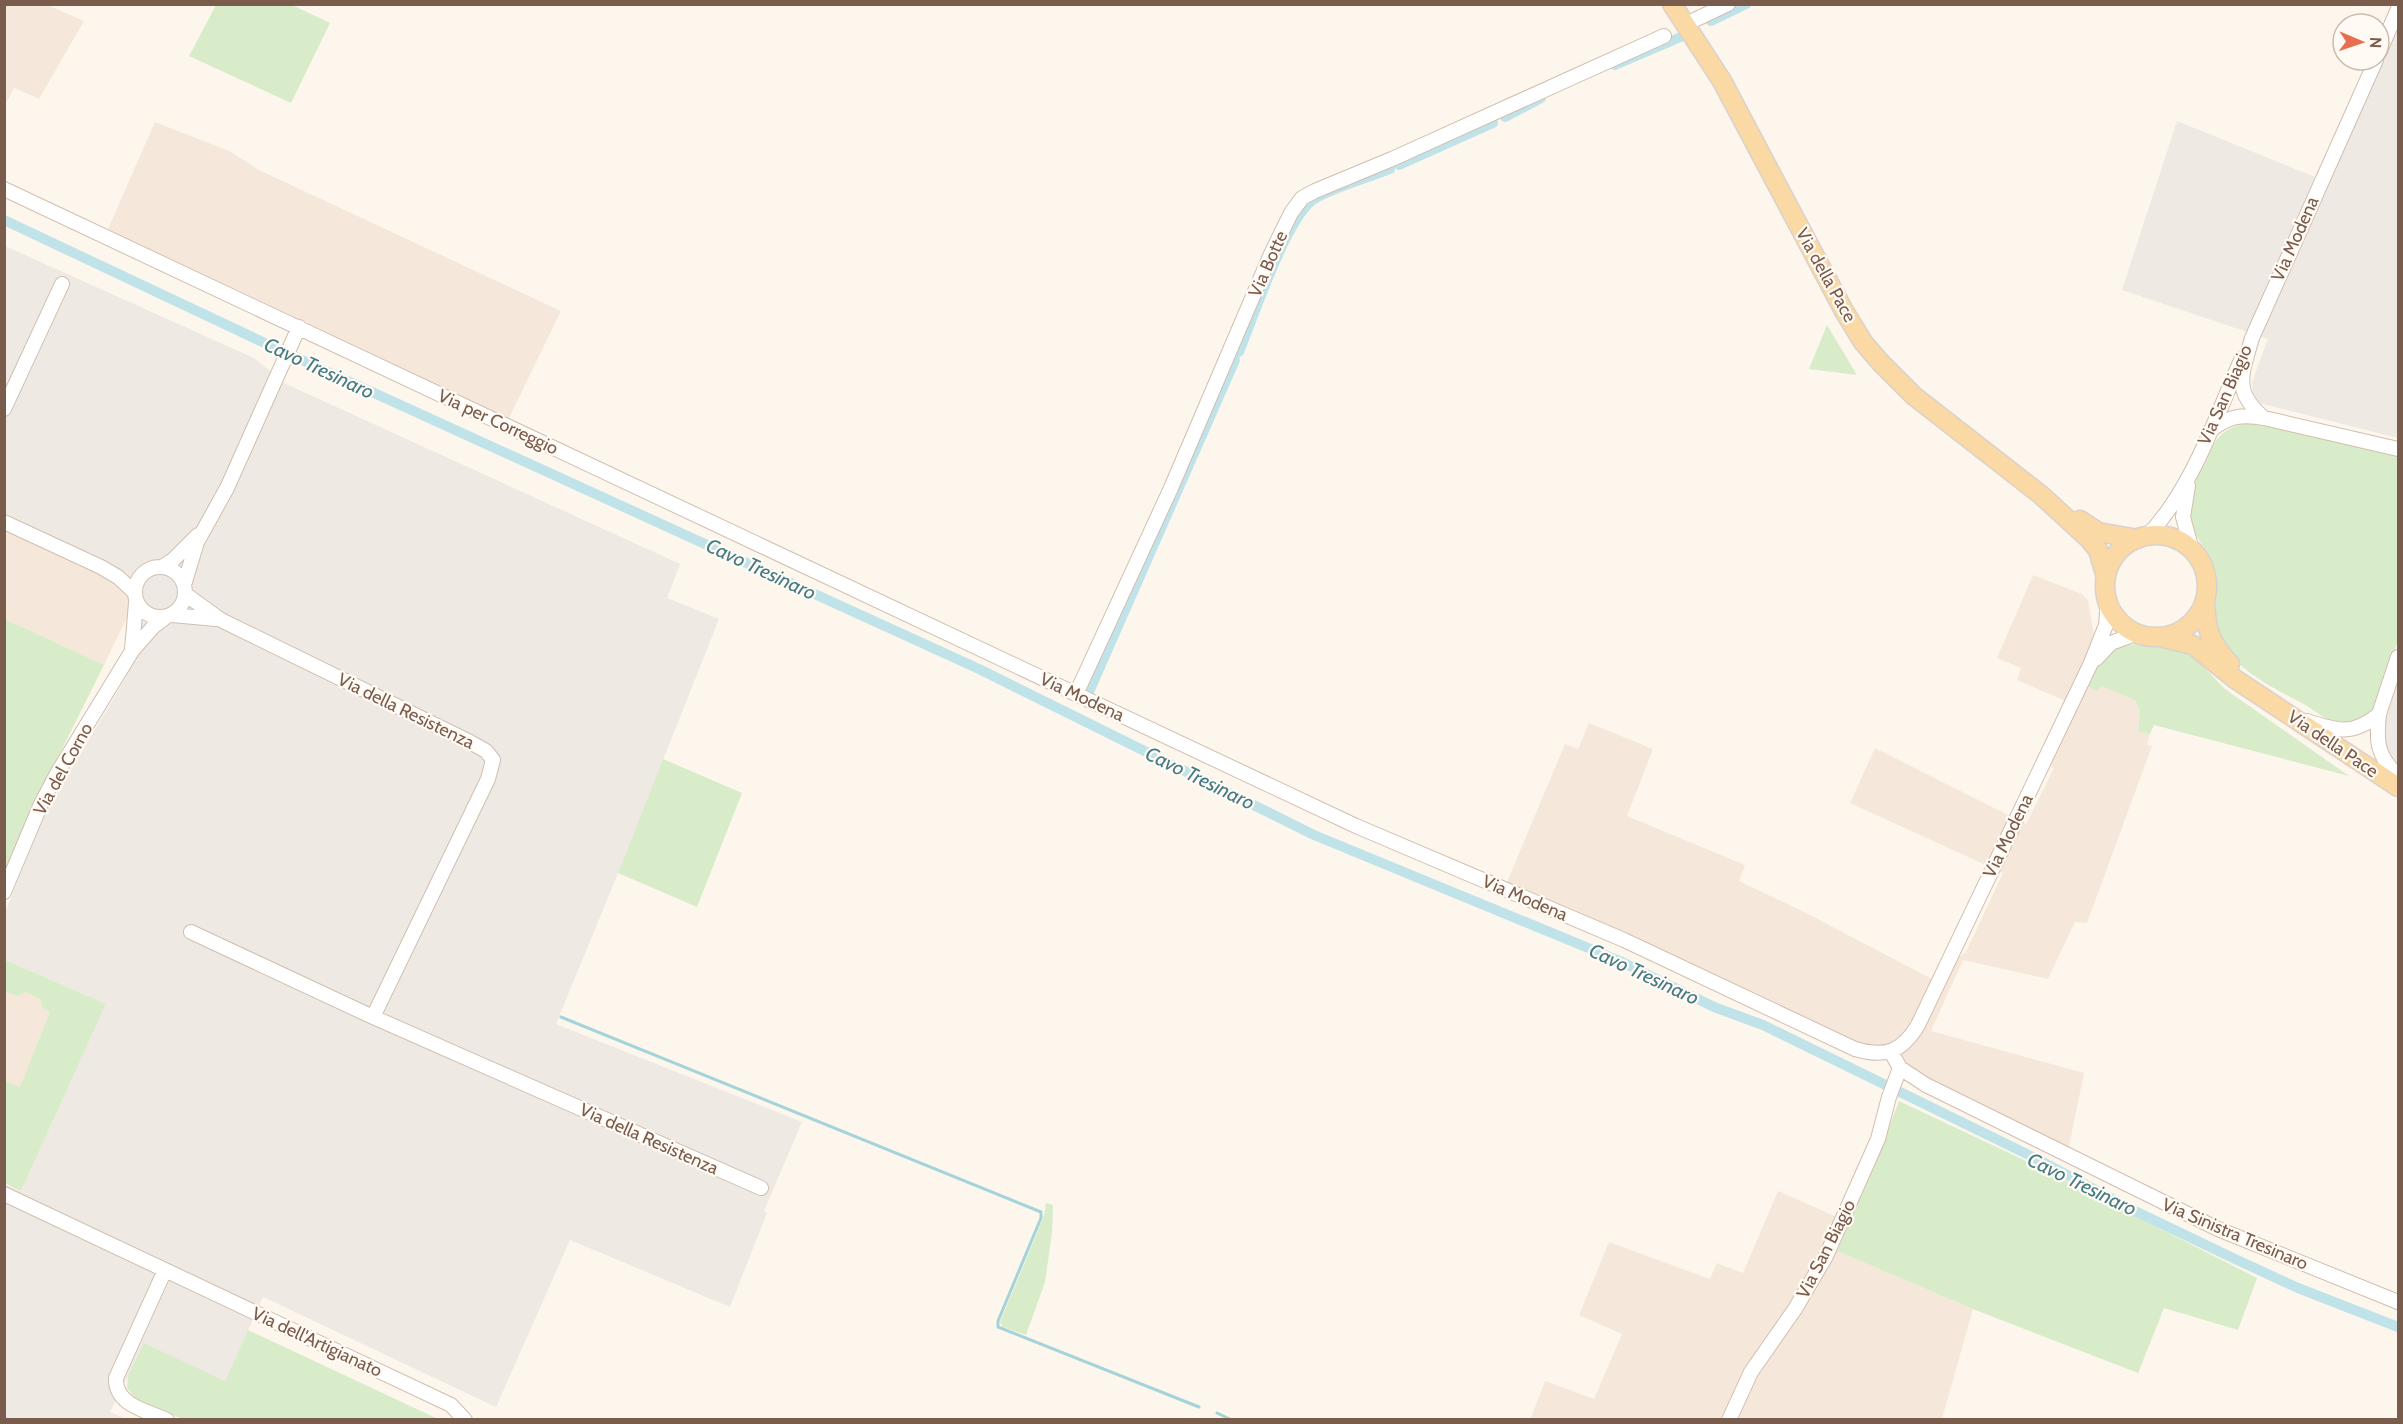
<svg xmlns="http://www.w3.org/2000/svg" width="2403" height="1424" font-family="Cabin,sans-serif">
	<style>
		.residential { fill: #f5e8da }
		.industrial { fill: #efe9e4 }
		.green { fill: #d8ecc9 }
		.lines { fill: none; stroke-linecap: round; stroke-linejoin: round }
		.stream { stroke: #a5d3da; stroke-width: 3 }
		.canal { stroke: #bfe3e8; stroke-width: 10 }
		.minor-casing { stroke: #d1beb0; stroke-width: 16 }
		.major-casing { stroke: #dad1cd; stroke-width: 21 }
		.minor { stroke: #fff; stroke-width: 14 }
		.major { stroke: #fbd9a5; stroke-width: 18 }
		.labels { text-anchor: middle; stroke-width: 4.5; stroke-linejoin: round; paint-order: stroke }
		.street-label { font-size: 18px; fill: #7a5c4d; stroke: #fffaf3 }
		.water-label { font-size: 20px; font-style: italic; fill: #437c86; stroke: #fffaf3 }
	</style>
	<rect width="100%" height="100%" fill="#fdf6ec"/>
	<!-- residential -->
	<path class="residential" d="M5 4 47 5 84 21 39 99 14 88 5 105Z
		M155 122 229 151 259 170 561 311 509 418 108 229Z
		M4 513 144 582 104 665 5 619Z
		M2033 575 2082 594 2088 600 2094 636 2075 681 2086 685 2101 686 2135 700 2140 710 2138 731 2150 734 2147 745 2152 746 2087 923 2075 922 2048 979 1963 960 1931 1031 2084 1073 2068 1151 1900 1065 1507 882 1565 744 1578 749 1589 723 1653 749 1627 816 1745 865 1739 881 1804 912 1932 979 1966 952 2003 873 1850 803 1875 748 2026 824 2054 768 2049 766 2077 706 2017 680 2021 668 1997 658Z
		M4 960 106 1004 5 1183Z
		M1778 1191 1848 1222 1837 1251 1973 1309 1942 1419 1530 1420 1545 1381 1594 1399 1622 1334 1579 1315 1609 1242 1710 1279 1717 1263 1743 1273Z"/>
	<!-- industrial -->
	<path class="industrial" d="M2393 5H2398V438L2259 403 2253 392 2252 382 2268 339 2122 290 2177 121 2315 177 2368 60H2379V36Z
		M5 246 254 358 286 384 680 564 667 598 719 619 618 873 556 1024 802 1122 764 1211 767 1213 730 1307 570 1240 496 1407 263 1297 225 1381 144 1344 110 1412 126 1419H5V1184L21 1191 106 1004 5 960 4 915 44 815 127 676 144 582 5 513Z
		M2398 675V763L2393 758 2382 739 2386 712Z"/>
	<!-- green -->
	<path class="green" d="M216 5H292L330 23 291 103 189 56Z
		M1827 325 1857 375 1809 369Z
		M2248 423 2265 424 2398 456V640L2377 703 2372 713 2359 724C2352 723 2343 725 2336 723 2323 719 2312 708 2300 702 2268 685 2233 669 2217 633 2209 614 2223 587 2214 565 2208 549 2194 538 2191 521 2186 499 2204 452 2220 436 2228 428 2237 425 2248 423Z
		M5 619 104 665 44 785 5 875Z
		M2136 644 2180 650 2193 656 2225 689 2349 776 2154 725 2150 734 2138 731 2140 710 2135 700 2101 686 2097 691 2086 685C2093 672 2107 651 2121 646 2126 644 2132 645 2136 644Z
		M663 759 742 793 697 907 618 873Z
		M5 960 106 1004 21 1191 5 1183V1081L20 1087 50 1012 43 1008 40 999 25 992 18 996 5 991Z
		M1899 1101 2041 1168 2257 1278 2238 1330 2164 1308 2138 1373 1973 1309 1837 1251 1873 1169Z
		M1046 1203 1053 1205 1052 1233 1045 1282 1026 1335 1003 1327 1000 1322 1044 1216Z
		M248 1330 438 1419H182L136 1399 127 1388 128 1376 144 1343 225 1381Z"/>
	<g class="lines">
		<!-- stream -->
		<path class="stream" d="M561 1017 1041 1212V1218L998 1321V1327L1199 1407
			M1217 1413 1232 1420"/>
		<!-- canal -->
		<path class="canal" d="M1711 21 1746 4
			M1615 65 1683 36
			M1505 117 1541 98
			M1399 165 1493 123
			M4 220 269 345 979 669 1314 835 1620 961 1714 1007 1763 1025 2039 1160 2135 1211 2235 1259 2298 1288 2398 1327
			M1239 352C1253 318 1286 219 1313 200 1328 189 1371 177 1390 169
			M1089 692 1235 360"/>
		<defs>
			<path id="minor" d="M1686 24 1728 4
				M2379 53 2398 9
				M4 189 1356 826 1624 940 1855 1049C1885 1058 1902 1052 1918 1025L2090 665 2106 625 2108 602
				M4 409 62 284
				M2264 418C2232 391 2242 374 2252 338L2376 60
				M2211 430C2229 416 2242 414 2264 418L2398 449
				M2188 486 2183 517 2192 550
				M4 522 101 567 118 577 134 592
				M2147 536C2192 490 2216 416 2242 358
				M135 592a25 25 0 1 1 50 0a25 25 0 1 1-50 0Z
				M162 567 173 560 198 535
				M184 585 197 542 227 488 299 327
				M185 594 221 620 470 742 486 751 493 760 488 779 373 1017
				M172 615 216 619
				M132 649 136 603
				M2096 659 2111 643 2138 633
				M1076 694 1171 488 1271 254 1291 213 1302 198 1315 191 1392 159 1664 36
				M2379 714 2398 657
				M2307 721C2337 731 2353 736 2379 714 2376 743 2377 755 2398 776
				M4 892 41 804 58 772 132 651 153 627 166 617
				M191 932 373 1017 761 1188
				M1891 1052 1900 1068 1926 1085 2218 1229 2398 1302
				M4 1194 451 1405 465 1420
				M165 1270 116 1378C115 1405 145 1410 167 1420
				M1729 1420 1751 1372 1795 1309 1826 1256 1878 1139 1889 1097 1900 1068"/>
			<path id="major" d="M1672 4 1722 81 1844 311 1863 342 1880 362 1914 396 2041 495 2089 539 2098 550 2106 577
				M2080 520 2098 532 2138 539
				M2105 586a51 51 0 1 1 102 0a51 51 0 1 1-102 0Z
				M2205 600C2206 630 2209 641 2230 664
				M2164 638 2193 645 2235 679 2398 787"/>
		</defs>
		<!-- minor casing -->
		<use href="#minor" class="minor-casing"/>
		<!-- major casing -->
		<use href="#major" class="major-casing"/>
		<!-- minor -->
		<use href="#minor" class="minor"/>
		<!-- major -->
		<use href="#major" class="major"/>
	</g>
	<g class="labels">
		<!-- street labels -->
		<g class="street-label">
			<text transform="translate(2295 239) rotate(-66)" y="6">Via Modena</text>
			<text transform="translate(1268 264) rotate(-66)" y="6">Via Botte</text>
			<text transform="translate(1826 275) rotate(61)" y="6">Via della Pace</text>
			<text transform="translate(2225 395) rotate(-66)" y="6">Via San Biagio</text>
			<text transform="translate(498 422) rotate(25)" y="6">Via per Correggio</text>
			<text transform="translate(1082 697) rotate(25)" y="6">Via Modena</text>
			<text transform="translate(406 711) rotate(26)" y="6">Via della Resistenza</text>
			<text transform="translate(2333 744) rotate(34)" y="6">Via della Pace</text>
			<text transform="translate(63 769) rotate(-61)" y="6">Via del Corno</text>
			<text transform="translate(2008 836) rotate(-64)" y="6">Via Modena</text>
			<text transform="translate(1525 898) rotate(23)" y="6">Via Modena</text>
			<text transform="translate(649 1139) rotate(24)" y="6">Via della Resistenza</text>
			<text transform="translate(2235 1234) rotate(23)" y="6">Via Sinistra Tresinaro</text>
			<text transform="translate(1826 1249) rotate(-63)" y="6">Via San Biagio</text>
			<text transform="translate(317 1342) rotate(25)" y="6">Via dell'Artigianato</text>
		</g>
		<!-- water labels -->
		<g class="water-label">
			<text transform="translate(319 368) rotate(25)" y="7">Cavo Tresinaro</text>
			<text transform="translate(761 569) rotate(25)" y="7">Cavo Tresinaro</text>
			<text transform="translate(1200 778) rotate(26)" y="7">Cavo Tresinaro</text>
			<text transform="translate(1644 974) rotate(25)" y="7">Cavo Tresinaro</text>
			<text transform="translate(2082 1184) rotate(26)" y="7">Cavo Tresinaro</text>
		</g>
	</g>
	<!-- border -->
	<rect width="2403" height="1424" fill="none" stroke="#7a5c4d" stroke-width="12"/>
	<!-- north arrow -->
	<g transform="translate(2361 42) rotate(92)"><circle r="28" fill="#fffaf3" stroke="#cabbb1" stroke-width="1.5"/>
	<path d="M0-4.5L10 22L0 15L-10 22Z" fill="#e76f51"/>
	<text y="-9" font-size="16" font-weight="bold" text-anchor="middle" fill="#7a5c4d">N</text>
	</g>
</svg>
